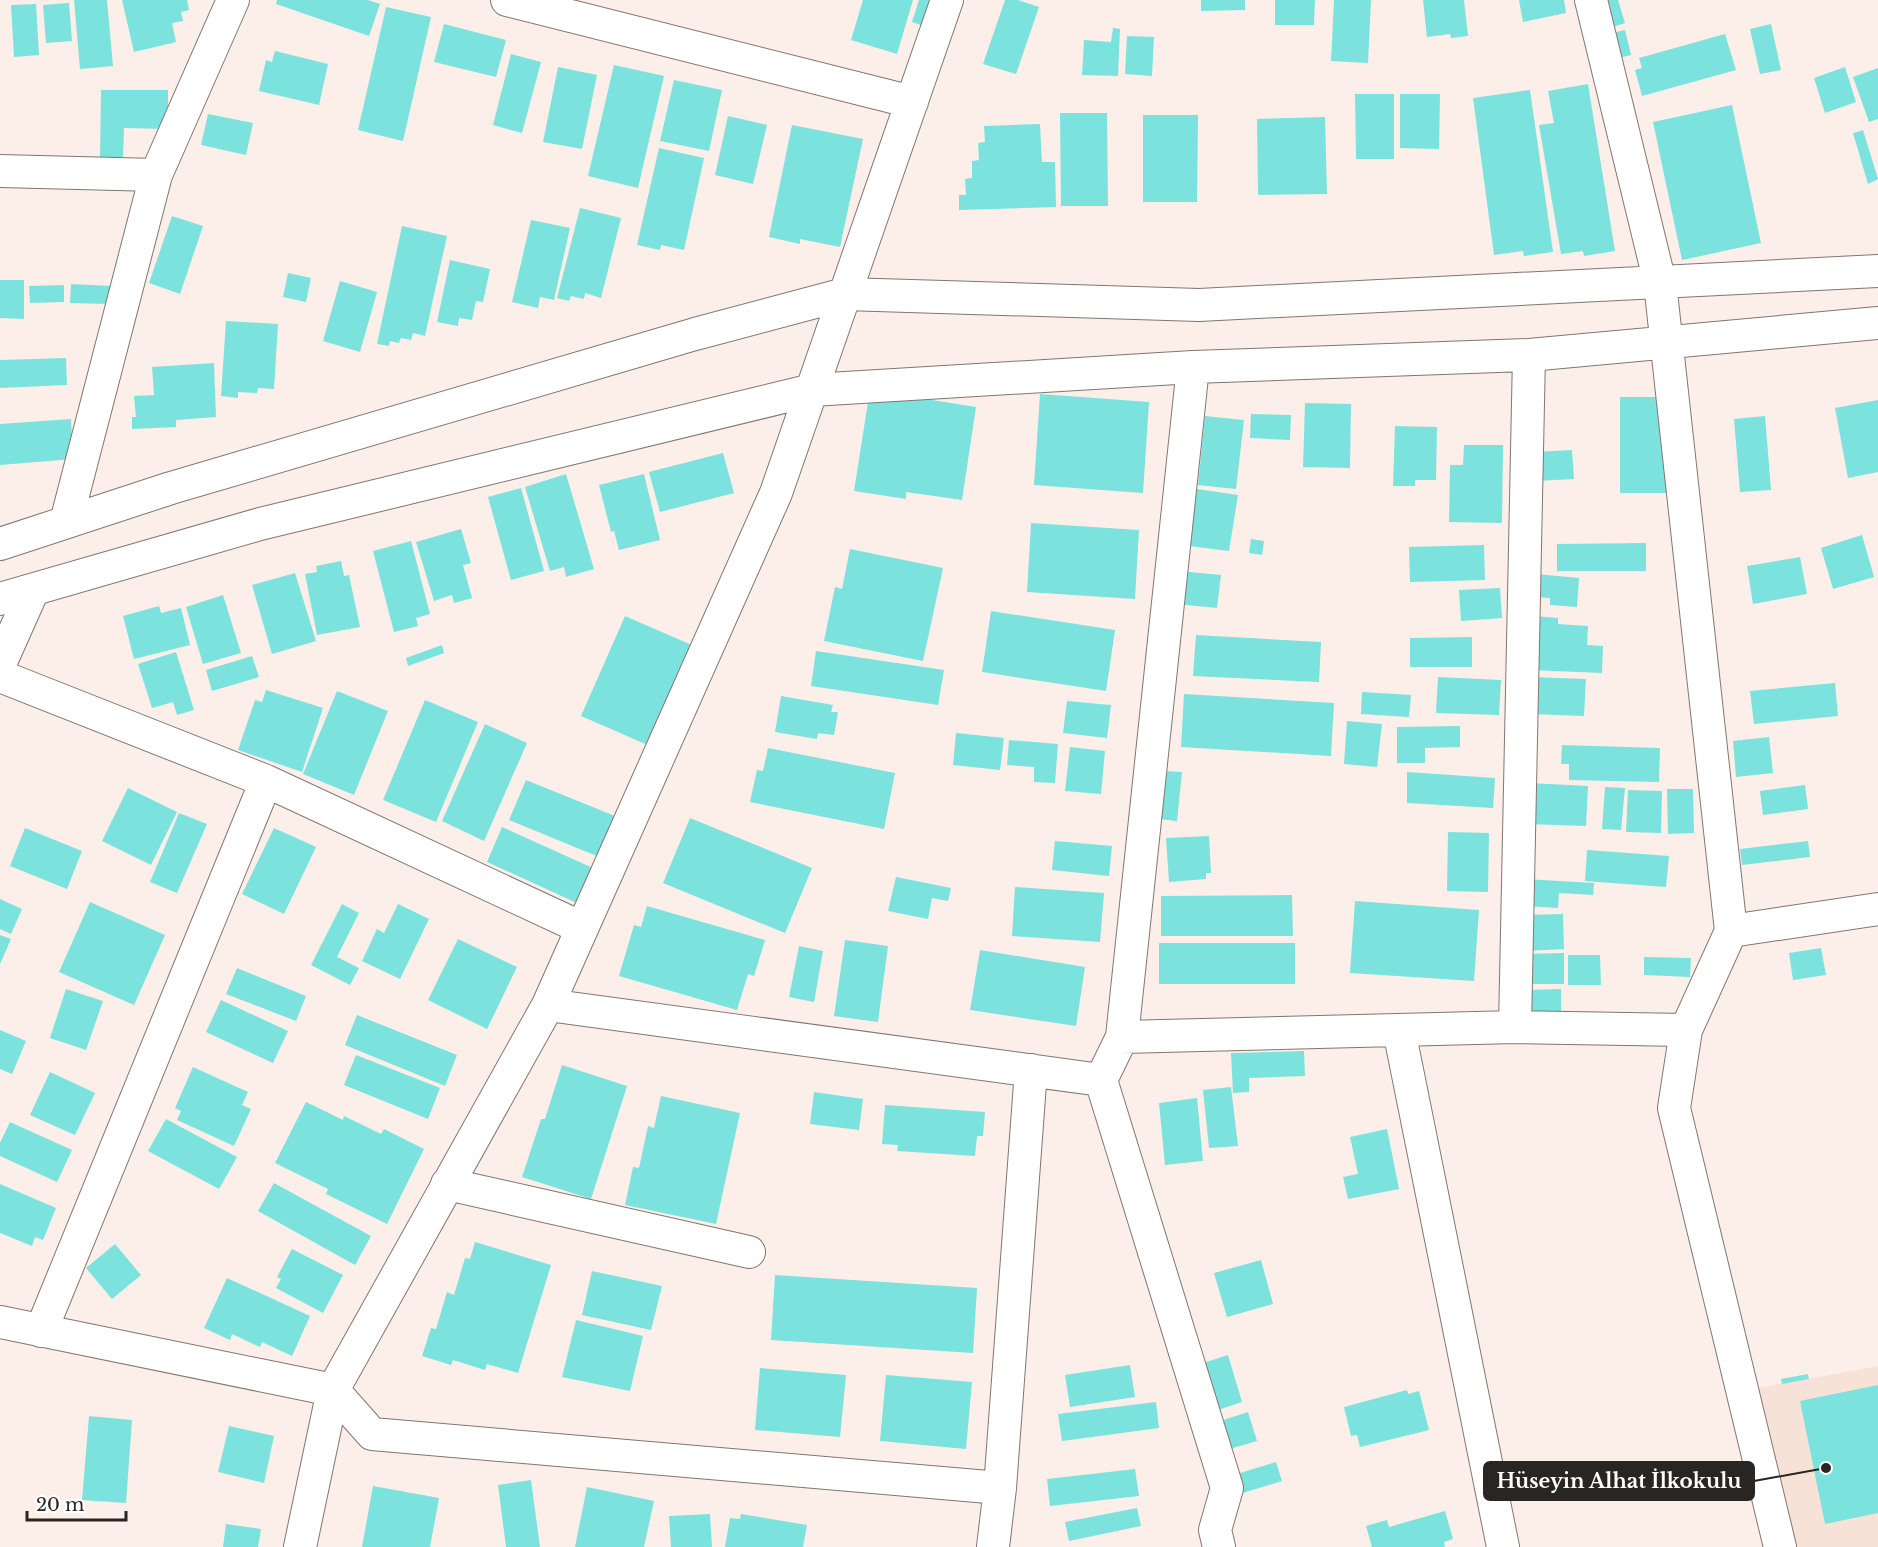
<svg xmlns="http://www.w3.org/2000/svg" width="1878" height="1547" font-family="'Libre Baskerville',serif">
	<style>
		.built { fill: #f6e2d7 }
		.building { fill: #7ce2dd }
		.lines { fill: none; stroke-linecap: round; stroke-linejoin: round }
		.minor-casing { stroke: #817670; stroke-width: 34 }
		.minor { stroke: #fff; stroke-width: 32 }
		.leader { fill: none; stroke: #292522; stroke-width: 2 }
		.callout-dot { fill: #292522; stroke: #fff; stroke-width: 2 }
		.callout { fill: #292522; stroke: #292522; stroke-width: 2 }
		.callout-label { font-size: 20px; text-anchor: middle; font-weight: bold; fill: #fff }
	</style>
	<rect width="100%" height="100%" fill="#fcefe9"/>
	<!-- built -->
	<path class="built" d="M1878 1366V1547H1795L1753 1389Z"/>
	<!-- building -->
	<path class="building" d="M74 0H107L113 66 80 69Z
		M122 0H187L189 10 181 12 183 21 172 23 176 42 134 52Z
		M277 0H368L380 4 369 36 276 4Z
		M863 0H913L897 54 851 40Z
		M919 0H941L933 29 912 22Z
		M1005 0H1018L1039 7 1016 74 983 64Z
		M1201 0H1245V10L1201 11Z
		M1275 0H1315L1314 25H1275Z
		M1334 0H1371L1368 63 1331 61Z
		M1423 0H1464L1468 36 1451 38 1450 34 1427 37Z
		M1519 0H1564L1566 13 1523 22Z
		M1595 0H1618L1625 23 1604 30Z
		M69 3 72 41 46 43 43 5Z
		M36 4 39 55 14 57 11 5Z
		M386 7 431 17 403 141 358 130Z
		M444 24 506 40 496 77 434 62Z
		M1771 24 1781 70 1760 74 1750 29Z
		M1113 28 1120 29 1118 76 1082 75 1084 40 1111 42Z
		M1625 30 1631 55 1610 60 1604 35Z
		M1725 34 1736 70 1642 96 1635 70 1642 68 1639 58Z
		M1127 36 1154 37 1152 76 1125 74Z
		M275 51 328 64 319 105 259 91 266 60 272 62Z
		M511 54 541 62 522 133 493 125Z
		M614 65 664 76 638 188 588 176Z
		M558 67 597 75 582 149 543 142Z
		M1845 67 1856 102 1825 113 1814 78Z
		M1878 68V119L1869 122 1853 77Z
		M674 80 722 90 709 151 660 141Z
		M1588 84 1615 251 1584 256 1583 251 1561 254 1539 125 1554 123 1548 91Z
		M101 90H168V129L124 128 123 157H100Z
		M1530 90 1553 252 1524 256 1523 251 1494 255 1473 98Z
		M1355 94H1394V159H1356Z
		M1400 94H1440L1439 149 1400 148Z
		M1732 105 1761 243 1682 260 1653 122Z
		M1060 113H1107L1108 206H1061Z
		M208 114 253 123 246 155 201 145Z
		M1143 115H1198L1197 202H1143Z
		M728 116 767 125 753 184 715 175Z
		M1325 117 1327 194 1258 195 1257 119Z
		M1040 124 1042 162H1055L1056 207 959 210V195H966L965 179 972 178V161L979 160 978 143 985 142 984 126Z
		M792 125 863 139 840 247 800 239V244L769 237Z
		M1863 130 1878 179 1868 184 1853 133Z
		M659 148 704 158 684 250 661 245 660 250 637 245Z
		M580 208 621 218 601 298 585 293 584 299 571 296 569 301 557 298Z
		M172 216 203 226 180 294 149 283Z
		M531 220 570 228 554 300 540 297 538 308 512 302Z
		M402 226 447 236 425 336 413 333 411 340 401 338 399 343 390 341 389 346 377 344Z
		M450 260 490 269 483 302 476 301 472 320 459 318 458 326 437 322Z
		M288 273 311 278 306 302 283 297Z
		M0 280H24V319L0 318Z
		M340 281 377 292 360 352 323 341Z
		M71 284 112 286 111 304 70 303Z
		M64 285V302L30 303 29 286Z
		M226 321 278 324 274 389 258 388 257 393 238 392V398L221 396Z
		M66 358 67 385 0 388V360Z
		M214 363 216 417 176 420V427L132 429V417H136L134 396 154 395 152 367Z
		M882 392 976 407 962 500 906 492V499L854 491 869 396Z
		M1040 394 1149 402 1143 493 1034 485Z
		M1620 397H1669V493H1620Z
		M1878 400V472L1848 478 1835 408Z
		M1305 403 1351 404 1350 468 1303 467Z
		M1251 414 1291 415 1290 440 1250 438Z
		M1205 416 1244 420 1236 489 1198 485Z
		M1765 416 1771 490 1740 492 1734 419Z
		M71 419 73 459 0 465V424Z
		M1395 426 1437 427 1436 480H1415V486H1393Z
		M1464 445H1503L1502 523 1449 522 1450 465H1463Z
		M1572 450 1574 479 1536 481 1534 452Z
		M723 453 734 493 660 512 649 472Z
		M566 474 594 569 566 577 564 567 550 571 525 487Z
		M644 474 660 540 619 550 614 531 611 532 599 485Z
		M521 488 544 571 511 580 488 497Z
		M1197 489 1238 495 1229 551 1189 546Z
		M1031 523 1139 530 1135 599 1027 592Z
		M461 529 471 563 463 565 472 598 454 603 452 595 434 601 416 542Z
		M1862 535 1874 577 1833 589 1821 548Z
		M1251 539 1264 541 1262 555 1249 553Z
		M411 541 430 614 416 618 418 626 394 632 373 551Z
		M1646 543V571H1557V544Z
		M1484 545 1485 580 1410 582 1409 547Z
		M850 549 943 568 923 661 824 641 835 587 842 589Z
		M1800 557 1807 594 1753 604 1747 566Z
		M341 561 344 576 349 575 360 627 317 635 305 574 317 572 316 566Z
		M1180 571 1221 575 1217 608 1176 604Z
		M295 573 316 641 272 654 252 585Z
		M1536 574 1579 578 1577 607 1550 605V598L1534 597Z
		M1500 588 1502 618 1461 621 1459 590Z
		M223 595 241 653 203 664 186 607Z
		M159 606 161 613 181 608 190 645 134 659 123 616Z
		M991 611 1115 630 1106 691 982 672Z
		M625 616 694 646 650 746 581 716Z
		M1534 616 1558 618V624L1588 626 1587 645 1603 646 1602 673 1531 670Z
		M1196 635 1321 642 1319 682 1193 676Z
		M1472 637V667H1410V638Z
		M442 645 444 653 408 666 406 658Z
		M816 651 944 670 938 705 811 686Z
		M176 652 194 710 177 715 173 702 152 708 138 664Z
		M252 656 259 677 212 691 206 670Z
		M1438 677 1501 680 1499 715 1436 713Z
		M1532 677 1586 679 1584 716 1531 714Z
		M1835 683 1838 716 1754 724 1750 691Z
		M266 690 323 708 302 772 238 750 255 700 262 702Z
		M337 691 388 711 354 795 303 774Z
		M1362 692 1411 695 1409 717 1361 714Z
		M1184 694 1334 703 1331 756 1181 747Z
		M781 696 833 705 831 712H838L834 735 818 733 817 739 775 732Z
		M425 700 478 722 436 822 383 800Z
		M1067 701 1111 705 1107 738 1063 733Z
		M1347 721 1382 724 1377 767 1344 764Z
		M485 724 527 743 484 841 442 821Z
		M1460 726V747L1425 748V763H1397V727Z
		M956 733 1004 738 1000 770 953 765Z
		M1769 737 1773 773 1736 777 1733 741Z
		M1009 740 1058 744 1055 783 1034 782V767L1007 765Z
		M1562 745 1660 748 1659 782 1569 780V764H1561Z
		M1070 747 1105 751 1101 794 1065 791Z
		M768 748 895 773 884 829 750 802 757 770 763 771Z
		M1163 771 1182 772 1177 821 1158 819Z
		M1407 772 1495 778 1493 808 1407 803Z
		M526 780 615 816 599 857 509 820Z
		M1529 783 1588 786 1586 826 1527 824Z
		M1805 785 1808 809 1763 815 1760 791Z
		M1605 787 1625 788 1621 830 1602 829Z
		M128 788 177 812 151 865 102 841Z
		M1667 789H1693L1694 833 1668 834Z
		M1628 790 1662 791 1661 833 1626 832Z
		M179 813 207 824 177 893 150 882Z
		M690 818 812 868 785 933 663 883Z
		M502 827 595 869 579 904 487 862Z
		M25 828 82 851 67 889 10 866Z
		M274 828 316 847 284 914 242 894Z
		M1448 832 1489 833 1488 892 1447 891Z
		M1209 836 1211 873H1206V879L1169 882 1166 838Z
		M1055 841 1112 846 1109 876 1052 870Z
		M1808 841 1810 857 1742 865 1740 849Z
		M1587 850 1669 856 1666 887 1585 881Z
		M896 877 951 888 948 901 932 898 928 919 888 911Z
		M1524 879 1594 883 1593 895 1559 893 1558 908 1522 906Z
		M1015 887 1104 893 1100 942 1012 936Z
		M1292 895 1293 936H1161V896Z
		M0 899 22 909 11 934 0 929Z
		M1355 901 1479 910 1474 981 1350 973Z
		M90 902 165 935 134 1005 59 972Z
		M342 904 359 913 337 957 359 968 350 985 311 965Z
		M398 904 429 919 400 979 362 961 377 929 384 933Z
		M647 906 765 940 754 976 748 974 737 1010 619 976 634 925 641 927Z
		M1563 914 1564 949 1526 951 1524 915Z
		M0 935 11 939 0 964Z
		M458 939 517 967 487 1029 428 1000Z
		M845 940 888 946 878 1022 834 1016Z
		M1159 943H1295V984H1159Z
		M799 946 823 951 814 1002 789 997Z
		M1821 948 1826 975 1793 980 1789 953Z
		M980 950 1085 967 1076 1026 970 1010Z
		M1564 953V984H1526L1525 954Z
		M1568 955H1600L1601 985H1568Z
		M1644 957 1691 958 1690 977 1644 975Z
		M237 968 306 996 296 1021 226 994Z
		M66 989 103 1001 86 1050 50 1038Z
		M1561 989V1016L1526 1017 1525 990Z
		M221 1000 288 1031 273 1063 206 1032Z
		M357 1015 457 1055 445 1086 345 1045Z
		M0 1030 26 1041 12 1074 0 1069Z
		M1304 1051 1305 1076 1249 1078V1092L1233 1093 1231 1053Z
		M356 1055 440 1088 428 1119 344 1085Z
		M562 1065 627 1086 591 1199 522 1177 541 1119H545Z
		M193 1067 248 1092 242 1105 251 1109 234 1146 177 1120 181 1111 175 1108Z
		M50 1072 95 1093 75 1135 30 1115Z
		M1231 1087 1238 1146 1209 1148 1203 1090Z
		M814 1092 863 1099 859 1130 810 1124Z
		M661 1096 740 1113 716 1224 625 1205 633 1167 639 1168 648 1126 654 1128Z
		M1197 1098 1203 1161 1165 1165 1159 1103Z
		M306 1102 343 1120 344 1116 381 1134 384 1129 424 1149 387 1224 326 1194 328 1189 275 1163Z
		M885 1105 985 1112 983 1136H977L975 1156 897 1151 898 1145 882 1144Z
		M166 1119 237 1157 219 1189 148 1151Z
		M10 1122 72 1150 57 1182 0 1156V1143Z
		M1387 1129 1399 1189 1348 1199 1343 1177 1358 1174 1350 1137Z
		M274 1183 371 1236 355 1265 258 1211Z
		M0 1184 56 1208 43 1240 35 1237 32 1246 0 1233Z
		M475 1242 551 1265 518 1373 487 1364 485 1370 453 1360 451 1365 422 1356 431 1328 436 1329 447 1292 454 1295 465 1258 470 1259Z
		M115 1244 141 1275 112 1299 86 1268Z
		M292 1249 343 1275 323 1313 276 1288 281 1279 277 1277Z
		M1261 1260 1273 1304 1227 1317 1214 1273Z
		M592 1271 662 1286 651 1330 582 1315Z
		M775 1275 977 1288 973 1353 771 1340Z
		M227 1278 310 1316 292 1356 262 1342 260 1347 232 1334 230 1340 204 1328Z
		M576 1320 643 1336 630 1391 562 1377Z
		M1228 1355 1242 1402 1206 1414 1191 1367Z
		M1130 1365 1135 1397 1070 1407 1065 1375Z
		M760 1368 846 1375 840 1437 755 1430Z
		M1808 1374 1809 1379 1782 1384 1781 1379Z
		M886 1375 972 1382 966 1449 880 1441Z
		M1878 1385V1513L1825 1524 1800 1401Z
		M1407 1390 1408 1394 1419 1391 1429 1430 1360 1447 1357 1435 1351 1436 1344 1407Z
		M1156 1402 1159 1428 1062 1441 1058 1414Z
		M1248 1412 1257 1441 1216 1453 1208 1425Z
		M89 1416 132 1420 126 1503 82 1500Z
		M229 1426 274 1436 264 1483 218 1472Z
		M1276 1462 1282 1481 1233 1496 1227 1477Z
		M1135 1469 1139 1496 1050 1506 1047 1479Z
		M531 1480 540 1547H506L498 1485Z
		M373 1486 439 1498 430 1547H362Z
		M587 1487 654 1501 644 1547H575Z
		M1137 1508 1141 1526 1069 1541 1065 1522Z
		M1445 1511 1453 1539 1444 1542 1445 1547H1372L1366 1526 1387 1520 1389 1527Z
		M710 1514 712 1547H671L669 1516Z
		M741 1514 807 1525 803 1547H725L730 1518 740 1519Z
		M226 1524 261 1529 258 1547H223Z"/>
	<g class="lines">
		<defs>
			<path id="minor" d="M507 0 912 102
				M1591 0 1660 283 1731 931 1686 1030 1674 1108 1780 1547
				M0 171 156 175
				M1193 367 1122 1037 1101 1080 1227 1488 1215 1530 1219 1547
				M66 522 156 175 233 0
				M0 544 171 488 695 334 845 294 1199 305 1878 271
				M0 599 260 524 812 390 1193 367 1529 355 1878 323
				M0 664 33 590
				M0 676 266 781 582 928
				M1731 931 1878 909
				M548 1005 1101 1080
				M1515 1027 1529 355
				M1399 1030 1503 1547
				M1122 1037 1515 1027 1686 1030
				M447 1184 749 1252
				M0 1322 333 1390 372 1434 1000 1488
				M41 1331 266 781
				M300 1547 333 1390 548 1005 776 493 947 0
				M993 1547 1000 1488 1031 1070"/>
		</defs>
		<!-- minor casing -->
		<use href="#minor" class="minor-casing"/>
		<!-- minor -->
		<use href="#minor" class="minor"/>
	</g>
	<!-- callouts -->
	<path class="leader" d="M1826 1468L1754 1481"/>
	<circle class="callout-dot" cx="1826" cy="1468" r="6"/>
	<rect class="callout" x="1484" y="1462" width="270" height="38" rx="6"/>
	<g class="callout-label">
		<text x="1619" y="1488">Hüseyin Alhat İlkokulu</text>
	</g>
	<!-- scale -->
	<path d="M27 1511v9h99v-9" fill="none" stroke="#292522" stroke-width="3"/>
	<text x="36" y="1511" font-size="18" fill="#292522" stroke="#ffffff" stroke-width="4.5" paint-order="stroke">20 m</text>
</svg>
